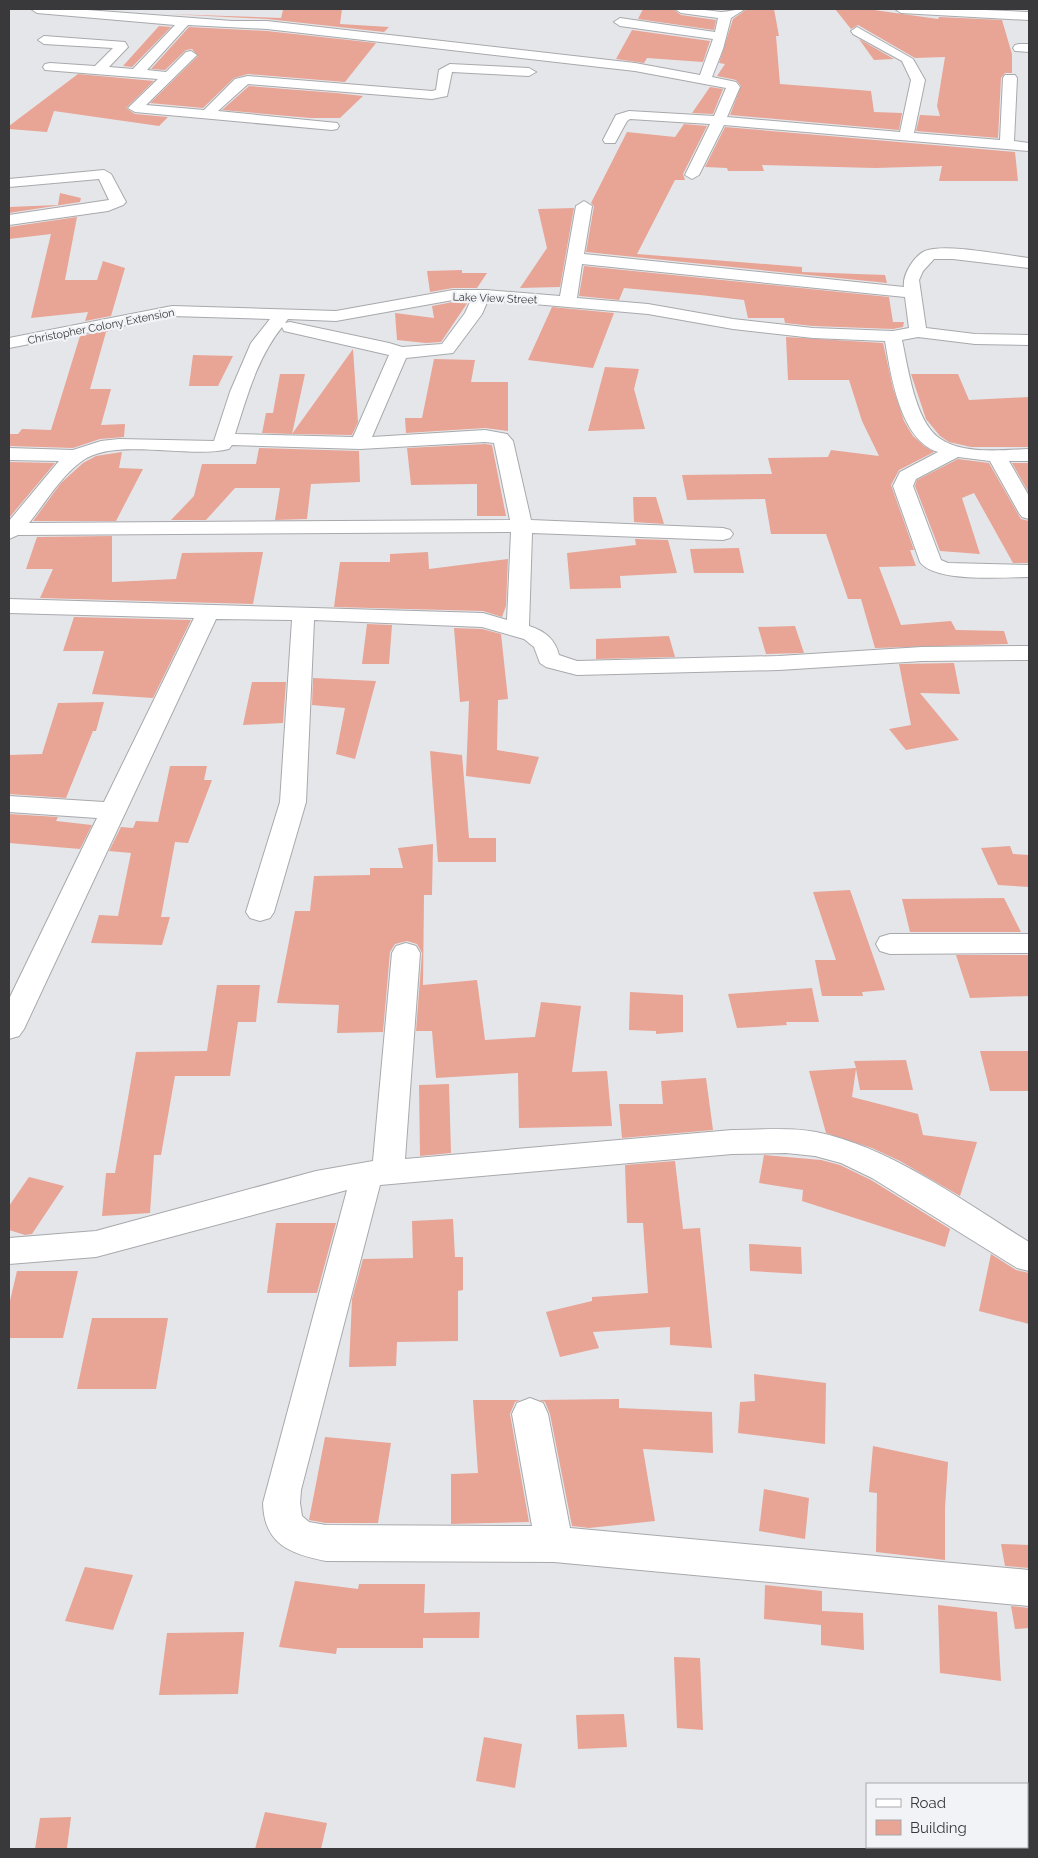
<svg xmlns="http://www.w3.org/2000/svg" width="1038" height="1858" font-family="Raleway,sans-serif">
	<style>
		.building { fill: #e8a495 }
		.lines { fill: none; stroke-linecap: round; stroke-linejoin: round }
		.street-casing { stroke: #a8a9ac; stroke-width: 2 }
		.street { fill: #fff; fill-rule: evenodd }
		.labels { text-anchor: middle; stroke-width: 4.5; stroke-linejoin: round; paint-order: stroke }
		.far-street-label { font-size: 11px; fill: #39393b; stroke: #f2f3f7 }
	</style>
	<rect width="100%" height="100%" fill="#e5e6ea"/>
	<!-- building -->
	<path class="building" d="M342 9 340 24 389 27 384 32 267 19 169 14 281 18 283 10Z
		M643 9H673L681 15 716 20 714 30 638 19Z
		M747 9H774L779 36H776L780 84 871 91 874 112 902 113 899 130 730 115 741 86 736 80 717 76 725 64 719 63 733 19Z
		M835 9H867L938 19 939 17 1002 20 1012 54V73H1005L1001 78 998 138 916 131 920 115 940 116 937 106 945 57 915 58 858 25 851 29Z
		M159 26 171 27 132 67 123 66Z
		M189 27 267 31 376 43 345 82 248 74 234 78 203 108 150 103 198 56 192 49 186 50 165 70 151 69Z
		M632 30 710 41 703 62 647 58 644 63 616 59Z
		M859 39 894 59 874 60Z
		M78 74 154 81 126 108 135 114 168 117 159 126 54 111 47 132 9 129V126Z
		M249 86 336 93 363 96 340 118H311L222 110Z
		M710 87 723 89 713 114 692 113Z
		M684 124 707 126 683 174 685 180H675L637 254 802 267V272L885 275 887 283 586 252 594 206 591 203 627 132 675 137Z
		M725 127 1015 152 1018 181H939L942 166 875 168 762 165 764 171H728L727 168 705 167Z
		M60 193 81 198 80 202 9 213V207L58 205Z
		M574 208 560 287 520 288 547 248 538 209Z
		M77 217 65 280H97L103 261 125 268 111 316 85 321 88 312 31 318 51 234 9 239V227Z
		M584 266 889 297 893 322H904L903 327 893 329 813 326 785 323 784 318H748L744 300 700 295 624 288 619 300 579 296Z
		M462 270V273H487L477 288H453L430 292 427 271Z
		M453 302H468L441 342 426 343 397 340 395 313 434 318 432 306Z
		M552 307 614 313 593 368 528 360Z
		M115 329 106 332 90 389H111L101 425 125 424 124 437 100 439 73 448 9 446V434H18L22 429 51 430 80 336Z
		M786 337 883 343 893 388 904 421 913 436 924 446 934 452 899 470 891 485 914 550H910L916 566 879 567 901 625 951 621 956 630 1004 631 1008 644 875 648 861 599H848L826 534H771L765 499 687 500 682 475 772 474 768 458 828 457 831 450 879 456 862 421 849 380H788Z
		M353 349 358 422 352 435 292 434Z
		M193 355 233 356 218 386H189Z
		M434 359 475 360 471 382H508V431L485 428 406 433 405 418H422Z
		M605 367 639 369 634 389 645 429 588 431Z
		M280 374H305L292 434 262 433 266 413H273Z
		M911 374H958L969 400 1029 397V447H971L949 442 940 436 926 419Z
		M485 444 492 445 506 516H477V484L411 485 407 448Z
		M259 448 359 451 360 482 311 484 307 519 275 520 280 488H235L206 520H171L194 496 202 464H256Z
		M122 452 119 468 143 469 116 521H33L61 483 83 463 96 456Z
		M958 459 989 463 1018 514 1021 519 1029 521V563H1013L974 493 962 498 980 554 940 551 915 486 917 480Z
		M9 462 55 463 9 518Z
		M1012 463H1029V493Z
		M633 497H656L664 524 634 522Z
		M112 536V582L176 579 182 553 263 552 253 604 40 598 53 569H26L37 537Z
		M635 539 668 540 677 573 620 576 621 588 570 589 567 553 636 545Z
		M739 548 744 573H694L690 549Z
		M428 552 429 569 508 559 506 606 502 617 483 611 334 607 340 562H390V554Z
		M74 617 191 620 153 698 92 694 104 651H63Z
		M367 624 392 625 389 664H362Z
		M795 626 804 653 766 654 758 627Z
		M454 628 482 629 501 634 508 699 498 700 497 750 539 757 530 784 466 776 469 701 460 702Z
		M669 636 675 657 596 659V639Z
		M954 663 960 694 920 693 959 740 906 750 889 729 911 725 899 664Z
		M313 678 376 681 355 759 336 754 345 708 312 705Z
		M252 682H286L283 723 243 725Z
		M104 702 96 731H93L66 798 9 794V755L42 754 58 703Z
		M430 751 462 755 469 838H496V862H438Z
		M170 766H207L204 780H212L188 843 175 842 161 917H170L162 945 91 943 99 915 118 916 131 853 109 851 121 827 133 828 136 821 158 822Z
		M9 814 58 817 56 821 92 825 80 849 9 843Z
		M433 844 432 895H424L423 985 477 980 485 1040 535 1037 541 1002 581 1006 572 1072 607 1071 612 1126 519 1128 518 1073 436 1078 432 1031H416L422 953 417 944 407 941 395 944 390 952 383 1032 337 1033 339 1005 277 1003 295 911H310L314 876 370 875V868H403L398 848Z
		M1010 846 1013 854 1029 855V887L998 885 981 848Z
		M850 890 885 990 862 992 863 996H822L815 960H836L813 892Z
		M1004 898 1021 932H910L902 899Z
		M956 955H1029V996L970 998Z
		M217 985H260L256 1022H238L230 1076H175L161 1155H154L150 1213 102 1216 106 1173H115L136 1052 207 1051Z
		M812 988 819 1022H786L787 1025 737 1028 728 994Z
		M630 992 683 995V1032L656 1034V1031L629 1030Z
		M980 1051H1029V1091H990Z
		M906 1060 913 1090H860L856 1069 852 1097 918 1114 923 1135 977 1142 960 1196 900 1161 872 1148 826 1133 809 1071 856 1068 854 1061Z
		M706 1078 713 1130 622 1138 619 1104H663L661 1081Z
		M449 1084 451 1153 420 1156 419 1085Z
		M764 1155 821 1160 840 1165 871 1180 950 1229 945 1247 802 1201 803 1190 759 1183Z
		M675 1161 683 1229 700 1228 712 1348 670 1345V1327L593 1332 599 1348 560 1357 546 1312 592 1301V1297L648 1293 643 1223H627L625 1165Z
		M29 1177 64 1186 32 1234 25 1235 9 1230V1206Z
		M453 1219 455 1257H463V1290L458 1291V1341L397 1342 396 1366 349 1367 352 1299 363 1259 413 1258 412 1221Z
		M276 1223H336L317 1293H267Z
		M749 1244 801 1247 802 1274 750 1271Z
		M991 1254 1016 1270 1029 1273V1324L979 1311Z
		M17 1271H78L63 1338H9V1305Z
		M92 1318H168L156 1389H77Z
		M754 1374 826 1383 825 1444 738 1433 740 1402 755 1401Z
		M619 1399V1408L712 1412 713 1453 643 1449 655 1521 589 1528 572 1526 550 1414 545 1402 539 1400Z
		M473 1400H520L515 1402 510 1414 529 1522 451 1524V1474L478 1473Z
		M325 1437 391 1443 378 1523H326L309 1520Z
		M873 1446 948 1462 945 1508V1560L876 1552 877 1493 869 1492Z
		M764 1489 809 1498 805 1539 759 1531Z
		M1001 1544 1029 1545V1568L1005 1566Z
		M85 1567 133 1575 113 1630 65 1621Z
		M295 1581 358 1589 359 1584H425L424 1613 480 1612 479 1638H423V1648H337L336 1654 279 1647Z
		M765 1585 822 1591V1611L863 1613 864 1650 821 1645V1625L764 1619Z
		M938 1605 997 1612 1001 1681 940 1673Z
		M1011 1606 1029 1608V1628L1015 1629Z
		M244 1632 238 1694 159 1695 167 1633Z
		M674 1657 700 1658 703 1730 677 1728Z
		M624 1714 627 1747 578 1749 576 1715Z
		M484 1737 522 1744 515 1788 476 1781Z
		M265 1812 327 1823 321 1849H255Z
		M71 1817 67 1848 35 1849 40 1818Z"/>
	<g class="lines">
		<defs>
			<path id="street" d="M31 9H74L232 21H267L635 63 700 75 713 39 620 26 614 22 620 18 715 32 718 18 681 13 675 9C690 8 705 10 721 12 728 12 737 9 745 9L731 18 723 49 712 77 736 82 740 87 727 117 900 132 911 80 902 61 853 34 851 31 857 27 913 59 925 80 914 133 1000 140 1003 78 1005 75H1015L1017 78 1014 141 1029 143V151L724 125 699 175 692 179 685 175 710 124 630 119 627 121 615 143H605L603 140 616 115 629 111 714 116 726 88 635 71 267 29 188 25 147 70 166 72 186 52 191 51 197 55 146 105 204 110 235 79 248 76 432 91 436 90 439 70 450 64 529 68 536 72 529 76 452 72 447 96 432 99 248 84 218 111 337 123 339 126 337 129 332 130 135 112 128 108 158 79 45 70 43 67 45 64 50 63 95 66 113 48 44 44 38 40 44 36 125 42 128 47 109 67 133 69 175 25 37 13Z
				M895 9H963L1029 12V20L901 13Z
				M1019 44H1029V52L1015 51 1013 48 1015 45Z
				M104 170 111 174 126 202 123 205 108 211 9 225V215L109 200 99 179 9 187V179Z
				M584 201 592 206 584 254 904 287C902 275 915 253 928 250 951 244 1003 255 1029 258V268L953 259H934L923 271 919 280 926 328 975 334 1029 335V345L975 344 918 337 902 340C908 368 915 421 939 438 963 455 1002 450 1029 449V461H1009L1029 496V519L1022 517 1019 513 990 461 958 457 916 479 913 486 941 560 948 563 1029 565V577C1004 577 935 583 920 562L893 486 900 472 938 452C900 440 891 375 885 341L813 338 733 329 648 314 488 300 482 314 453 353 406 358 372 437 485 430 507 434 513 441 531 520 723 528 730 530 733 534 730 538 723 540 532 533 529 626C545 631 555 639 559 655L577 661 779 656 922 647 1029 646V660L922 661 779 670 577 675 546 667 540 663 534 647 524 639 482 627 314 620 306 802 274 912 270 918 260 921 250 918 246 912 280 802 292 620 216 619 24 1029 19 1036 9 1039V999L97 818 9 812V796L104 802 194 618 9 613V599L483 613 507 620 511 532 18 535 9 539V521L59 461 9 460V448L73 450 101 441 119 439 214 441 230 392 251 343 270 319 172 316 9 348V338L172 306 336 311 453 290H486L560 296 576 206ZM582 264 905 297 909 328 893 331 813 328 733 319 648 304 577 298ZM453 300H471L465 313 442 344 402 347 389 343 290 322 285 323 288 319 336 321ZM282 327 284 331 389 355 353 437 235 434C247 397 257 358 282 327ZM485 442 494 443 510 520 29 523C46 502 60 477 82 461 114 437 189 459 229 449L232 445 360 449Z
				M890 934H1029V953L890 954 880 951 876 944 880 937Z
				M406 943 416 946 420 953 405 1159 732 1130C760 1130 789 1127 816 1132 891 1147 964 1202 1029 1242V1271L1017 1268 872 1178 841 1163 815 1156 786 1153 732 1154 380 1185 301 1490 300 1503 302 1516 309 1522 326 1525 532 1526 512 1414 517 1403 530 1398 543 1403 548 1414 570 1528 1029 1570V1606L554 1562 326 1561C290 1554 264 1544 263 1503L347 1190 96 1257 9 1264V1238L96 1231 316 1171 373 1161 392 953 396 946Z"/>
		</defs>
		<!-- street casing -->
		<use href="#street" class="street-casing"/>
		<!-- street -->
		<use href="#street" class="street"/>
	</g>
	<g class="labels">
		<!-- far-street labels -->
		<g class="far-street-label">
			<text transform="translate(495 298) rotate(2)" y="4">Lake View Street</text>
			<text transform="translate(101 326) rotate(-11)" y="4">Christopher Colony Extension</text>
		</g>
	</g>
	<!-- border -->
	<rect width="1038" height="1858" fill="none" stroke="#39393b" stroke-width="20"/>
	<!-- legend -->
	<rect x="866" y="1783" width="162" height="65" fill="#f2f3f7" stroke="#a8a9ac"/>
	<rect x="876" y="1799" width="25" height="8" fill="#ffffff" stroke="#a8a9ac"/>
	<text x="910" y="1808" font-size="15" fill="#39393b">Road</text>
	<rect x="876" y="1820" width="25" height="15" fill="#e8a495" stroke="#a8a9ac"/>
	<text x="910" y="1833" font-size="15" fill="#39393b">Building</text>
</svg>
